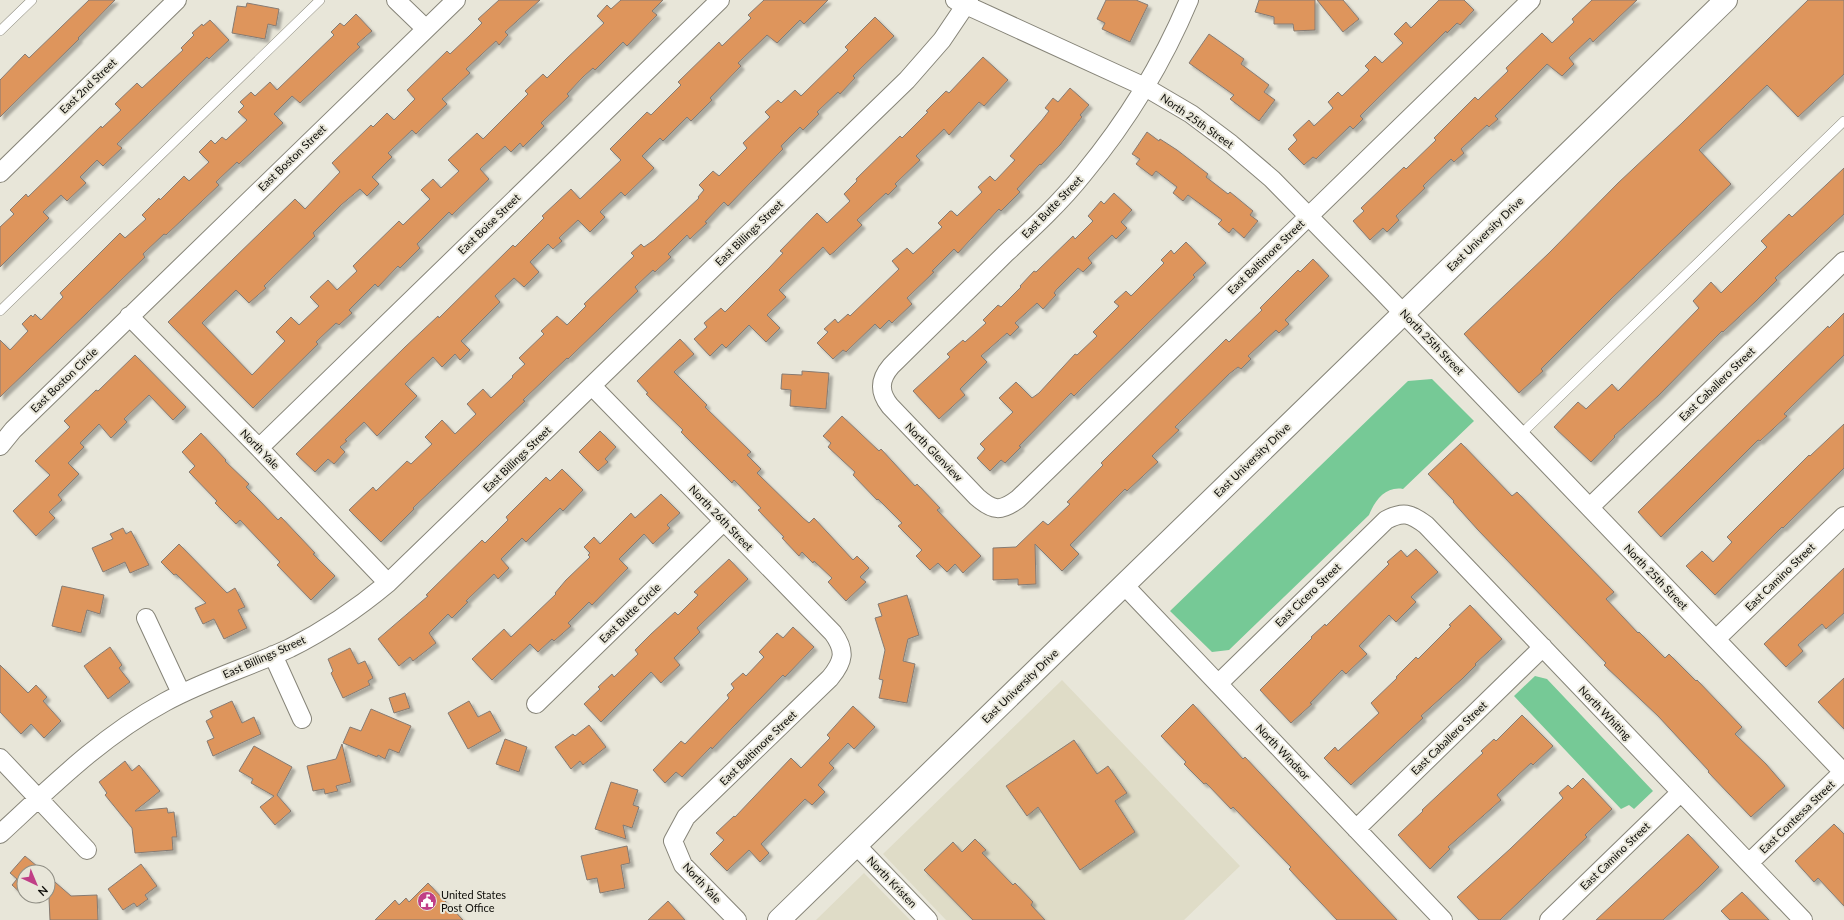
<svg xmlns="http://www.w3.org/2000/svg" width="1844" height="920" font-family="Lato,sans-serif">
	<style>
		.built { fill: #dfdcc7 }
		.green { fill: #76c996 }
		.building { fill: #de955c; stroke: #867b73; filter: url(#shadow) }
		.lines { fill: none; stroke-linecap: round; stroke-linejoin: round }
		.service-casing { stroke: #868478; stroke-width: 10 }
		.minor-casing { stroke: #868478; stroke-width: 20 }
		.secondary-casing { stroke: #868478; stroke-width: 24 }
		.service { stroke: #fff; stroke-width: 9 }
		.minor { stroke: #fff; stroke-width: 18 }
		.secondary { stroke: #fff; stroke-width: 22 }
		.labels { text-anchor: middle; stroke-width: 4; stroke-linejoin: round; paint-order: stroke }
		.street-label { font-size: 11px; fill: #0d0c08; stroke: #e8e6d9 }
		.poi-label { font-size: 11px; fill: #0d0c08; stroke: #e8e6d9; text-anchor: start }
	</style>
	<defs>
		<filter id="shadow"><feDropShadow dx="3.5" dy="3.5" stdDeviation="1" flood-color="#0004"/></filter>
	</defs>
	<rect width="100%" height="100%" fill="#e8e6d9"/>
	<!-- built -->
	<path class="built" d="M1062 680 1240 866 1184 920H946L883 854Z
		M864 873 910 920H816Z"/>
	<!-- green -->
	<path class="green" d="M1432 379 1474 421 1403 489C1386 486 1375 500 1369 515L1229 650 1212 652 1170 611 1408 381Z
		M1535 676 1547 679 1653 791 1634 809 1629 805 1621 809 1514 696Z"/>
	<!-- building -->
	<path class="building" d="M89 0H115L78 38 79 39 0 117V80L25 54 29 58Z
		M499 0H540L505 32 508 35 499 45 496 41 466 69 470 73 442 99 447 104 416 134 412 130 388 153 392 157 372 177 379 184 367 196 360 189 341 205 313 233 315 236 264 286 266 288 249 303 236 290 202 323 252 375 285 341 276 332 291 317 299 325 319 306 310 297 328 280 337 290 357 271 353 266 399 221 403 225 430 199 421 190 433 179 441 188 459 171 448 160 477 133 483 139 528 94 525 91 543 74 547 78 566 59 604 23 597 16 607 5 611 9 621 0H663L652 11 657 15 627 46 623 42 595 70 593 68 583 77 567 94 569 96 541 123 544 126 523 147 520 143 511 152 505 146 480 169 489 179 452 215 449 212 417 244 420 248 400 268 398 266 378 287 375 284 349 310 352 313 339 325 336 323 316 342 318 344 253 408 168 322 295 199 305 209 340 172 332 163 371 125 373 127 387 113 394 120 415 99 407 90 447 51 450 54 469 36 482 23 478 19Z
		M764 0H828L804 24 800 20 777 43 767 35 738 63 741 66 710 98 712 100 691 121 687 117 663 141 660 138 642 156 654 168 625 196 621 192 600 212 605 217 590 232 578 220 559 238 562 241 553 249 548 244 530 262 539 272 524 287 514 278 495 296 500 302 461 341 470 350 460 360 455 354 442 367 433 357 405 384 417 396 377 436 364 422 345 440 347 441 340 447 345 452 334 464 328 459 315 472 296 454 405 347 438 316 439 318 513 245 515 247 544 218 542 216 571 189 580 199 621 160 610 149 647 112 651 115 681 85 678 82 719 42 722 46 751 18 748 15Z
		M1106 0H1136L1148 5 1130 42 1102 29 1105 23 1097 19Z
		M1259 0H1315V30L1294 31 1293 24H1274V17L1255 12Z
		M1317 0H1343L1359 19 1343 32Z
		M1439 0H1464L1474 10 1460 25 1457 23 1447 33 1446 31 1360 116 1363 119 1353 129 1350 126 1316 159 1313 157 1304 165 1288 149 1297 140 1293 135 1309 120 1314 126 1333 108 1328 102 1338 92 1342 96 1369 70 1365 66 1375 56 1382 63 1403 43 1394 34 1406 22 1411 28Z
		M1592 0H1637L1593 42 1590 38 1569 58 1574 64 1562 76 1547 64 1495 116 1498 119 1489 127 1487 125 1461 149 1464 153 1454 162 1451 159 1423 186 1425 188 1396 216 1399 220 1387 232 1383 228 1370 240 1353 221 1364 211 1361 208 1404 167 1406 169 1436 140 1434 138 1475 97 1478 100 1508 71 1506 68 1542 33 1552 43 1574 22 1572 19Z
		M1808 0H1844V74L1798 117 1767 85 1699 150 1731 184 1610 300 1541 369 1543 371 1519 393 1464 334 1549 253 1618 183 1682 123Z
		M247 3 279 9 276 26 268 24 265 39 232 33 237 6 246 7Z
		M356 14 372 31 357 44 360 47 300 103 292 96 274 114 283 123 239 164 237 162 216 182 219 185 166 235 164 234 143 254 145 257 0 397V340L10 350 28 331 22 324 31 315 33 317 35 314 41 320 63 297 60 293 120 233 125 238 146 219 142 215 159 198 160 200 184 176 189 181 209 162 199 152 211 140 215 144 222 137 226 140 247 120 238 112 244 106 240 102 251 92 255 96 270 82 277 90 334 35 331 32 340 23 344 26Z
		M875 17 894 36 853 76 855 78 840 94 838 92 817 112 819 114 803 130 800 127 781 146 783 149 728 206 724 202 705 222 707 223 690 239 687 235 668 254 671 257 655 272 653 270 635 287 638 291 568 359 567 358 523 400 525 401 413 508 414 509 381 542 349 510 373 487 376 491 407 461 411 464 432 444 425 437 442 420 455 434 476 414 467 404 483 389 491 398 513 377 512 376 525 364 519 358 544 334 541 331 557 316 567 325 586 306 584 304 634 256 631 253 641 244 644 247 654 240 699 198 698 197 704 190 699 185 713 171 719 176 747 148 743 143 770 117 765 112 778 100 781 103 795 90 801 96 848 50 845 47Z
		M210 20 229 40 209 59 207 57 117 144 122 148 103 166 97 160 80 177 86 183 67 201 61 195 43 212 49 218 0 267V227L14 214 10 210 26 194 28 197 101 126 102 128 121 110 115 104 137 83 142 88 183 50 181 48 194 35 192 33 202 24 203 26Z
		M1209 34 1244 59 1241 64 1269 85 1264 92 1275 100 1259 121 1230 99 1234 95 1189 63Z
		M983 57 1008 80 984 106 979 102 949 135 944 129 916 156 920 160 895 184 897 186 888 195 886 193 857 220 862 225 834 252 830 255 823 247 779 290 786 297 767 315 780 328 766 342 749 325 726 348 722 344 710 356 694 339 707 327 704 323 721 308 725 312 769 268 783 253 780 251 817 213 827 223 850 201 844 194 857 181 856 179 900 136 902 138 928 112 926 111 946 91 949 93Z
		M1070 88 1089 105 1080 115 1082 117 1060 145 1041 165 1040 164 1017 189 1020 192 1001 211 999 209 958 253 954 249 932 271 934 272 907 298 912 304 892 323 889 320 880 329 875 324 846 352 843 350 833 359 817 343 828 332 824 329 835 319 838 323 848 314 850 316 899 269 892 261 907 248 913 254 942 227 938 223 950 211H952L957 216 982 192 978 187 990 176 995 181 1015 160 1010 156 1042 120 1049 111 1045 108 1053 98 1058 102Z
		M1147 132 1159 141 1160 139 1177 150 1208 174 1206 177 1228 194 1230 192 1253 211 1250 215 1258 221 1244 238 1233 228 1229 233 1218 224 1222 220 1188 195 1183 201 1173 193 1177 187 1156 171 1152 176 1136 164 1140 159 1132 154Z
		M1844 168V214L1775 278 1777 280 1756 301 1723 332 1722 331 1658 396 1614 436 1615 437 1591 462 1554 427 1578 402 1586 409 1612 384 1618 391 1699 308 1693 301 1711 282 1721 293 1767 247 1761 241 1789 214 1792 217Z
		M1114 193 1132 210 1121 222 1127 228 1116 239 1112 235 1088 258 1092 263 1083 272 1078 268 1057 289 1054 293 1056 295 1043 309 1037 303 1015 323 1019 327 1010 336 1007 333 981 356 987 362 960 389 965 395 939 419 913 391 950 357 947 354 963 340 965 342 986 323 983 320 998 305 1001 307 1021 287 1020 286 1034 271 1036 272 1073 236 1075 239 1093 221 1088 216 1101 201 1104 204Z
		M1186 242 1206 263 1193 275 1195 277 1074 396 1071 393 1019 446 1021 447 1005 463 1001 460 990 471 977 458 985 449 980 444 1013 412 999 398 1016 382 1032 398 1039 393 1075 354 1077 355 1097 336 1093 332 1119 306 1114 302 1126 291 1131 296 1164 263 1161 260 1171 250 1174 254Z
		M1313 259 1329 276 1285 320 1289 324 1279 333 1276 330 1248 356 1251 359 1241 369 1238 367 1229 374 1175 427 1179 430 1152 456 1158 462 1127 491 1125 489 1070 545 1079 554 1062 571 1035 544 1036 584 1018 585V579L993 580V548L1016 547 1043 521 1048 525 1070 504 1067 502 1103 465 1101 463 1226 339 1229 342 1262 310 1260 308 1298 270 1300 272Z
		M1844 313V355L1784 414 1787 416 1760 441 1758 440 1661 537 1638 512 1828 326 1829 328Z
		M680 339 694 354 674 372 707 405 705 407 751 452 747 455 761 469 757 473 803 518 809 523 814 518 853 560 857 556 869 568 860 577 866 582 846 601 828 582 832 578 814 561 813 563 802 552 799 556 782 538 784 537 758 510 761 508 734 480 732 483 681 432 683 430 646 394 648 393 637 381Z
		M135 355 186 407 173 420 149 395 124 419 127 422 111 438 99 424 80 443 84 447 68 463 79 474 58 495 62 500 49 512 55 518 36 536 13 511 50 475 35 461 70 427 64 421 96 390 98 391Z
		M802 371 829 373 826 409 790 406 791 390 781 389 782 374 802 375Z
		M842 416 879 451 881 449 915 486 917 484 940 508 937 510 981 556 963 573 955 564 947 572 938 563 930 570 916 556 922 550 898 526 902 523 878 499 877 500 853 475 855 472 828 447 831 443 823 436Z
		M1844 424V468L1783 528 1782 527 1715 595 1686 566 1702 551 1713 562 1732 542 1727 537 1809 455 1810 456Z
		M600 431 616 447 605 459 608 462 598 471 579 452Z
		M201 433 226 460 225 461 249 484 246 487 259 500 278 520 281 517 315 553 313 554 335 576 311 600 277 565 280 562 240 520 236 524 215 503 217 501 189 472 195 466 182 452Z
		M1461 443 1512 496 1517 492 1614 592 1606 599 1638 633 1639 632 1665 658 1669 654 1696 681 1697 680 1742 727 1735 734 1766 764 1785 786 1751 817 1708 772 1709 771 1658 716 1604 665 1606 663 1478 530 1453 502 1454 501 1428 474Z
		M562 469 583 490 563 511 560 508 526 542 522 538 501 559 509 568 498 579 494 574 466 601 468 602 452 618 448 614 429 633 436 643 413 661 410 657 399 666 378 639 428 596 426 595 482 540 485 543 508 520 506 517 546 477 550 481Z
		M661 494 680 513 667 525 670 528 653 544 644 534 619 559 628 568 592 605 589 602 568 623 571 626 554 641 552 639 538 652 530 644 492 680 472 659 504 629 511 637 556 594 555 593 566 580 590 557 588 555 590 553 584 547 594 537 600 544 631 513 635 518Z
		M123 528 126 534 131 531 149 565 130 573 125 562 103 572 92 548 113 539 110 534Z
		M179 544 227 593 235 588 245 607 238 610 247 628 224 639 214 619 203 624 195 608 206 603 176 574 174 575 161 562Z
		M1416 549 1438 572 1411 597 1416 602 1396 622 1389 615 1359 646 1367 654 1346 674 1342 670 1310 703 1312 704 1291 723 1260 690 1312 638 1311 637 1325 624 1326 626 1389 564 1387 562 1401 550 1407 557Z
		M729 559 748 579 697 628 700 632 674 658 680 665 661 683 651 672 601 722 584 704 600 689 598 687 612 674 614 677 638 654 635 650 651 634 675 612 678 615 698 595 694 592Z
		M1844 568V613L1826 629 1822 624 1798 645 1803 651 1786 667 1764 644Z
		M62 586 104 595 100 614 87 610 81 633 52 626Z
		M907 595 919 635 908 639 903 661 915 664 907 703 879 698 883 680 879 679 885 650 875 618 882 616 878 604Z
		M1470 605 1502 639 1475 664 1476 665 1462 679 1421 716 1423 718 1351 785 1324 758 1335 747 1338 751 1379 713 1371 703 1397 678 1396 677 1416 657 1418 659 1451 626 1449 625Z
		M793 627 814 647 785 677 783 675 712 749 711 747 682 777 676 772 665 783 653 770 681 741 685 744 729 698 727 695 734 688 731 684 743 673 746 676 764 657 759 652 777 633 783 638Z
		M110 647 122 665 119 668 130 682 108 699 84 666Z
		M350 648 358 664 365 661 373 678 368 681 370 685 343 698 331 673 333 671 328 659Z
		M0 665 28 693 36 685 47 697 43 701 61 721 44 738 31 724 21 734 0 712Z
		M1844 678V729L1818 702Z
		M405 693 410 708 394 713 389 698Z
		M232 701 242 723 254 717 261 734 213 756 207 741 214 738 206 721 213 717 210 711Z
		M469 701 478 717 490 711 501 731 468 749 448 713Z
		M1193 704 1243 759 1245 757 1397 920H1337L1289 869 1291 867 1233 807 1231 809 1206 783 1204 784 1184 764 1186 762 1161 736Z
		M853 706 875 727 854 749 848 743 829 763 834 768 818 785 825 792 812 805 805 799 761 844 769 853 760 862 749 850 727 871 710 854 724 840 716 833 734 816 735 817 791 758 801 768 830 738 827 735Z
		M371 709 411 726 399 753 389 749 385 759 378 755 377 757 343 743 350 727 361 731Z
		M1522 715 1553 746 1533 765 1531 763 1497 795 1501 800 1448 847 1450 849 1430 869 1398 835 1423 811 1422 810 1483 753 1481 751 1494 739 1496 741Z
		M589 725 606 747 583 765 580 761 571 769 555 747 573 734 575 736Z
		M505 739 527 747 519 772 496 764Z
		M1074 740 1097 774 1108 766 1127 793 1115 801 1135 832 1080 870 1038 807 1027 816 1006 786Z
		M342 744 351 782 336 786 338 791 325 794 324 789 313 791 307 766 336 759Z
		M254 746 292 767 277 795 291 811 275 825 260 807 274 796 251 783 253 779 239 771Z
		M125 761 132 771 139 765 160 791 135 811 167 808 168 813 174 812 177 837H172L173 850 135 853 132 828 105 795 107 793 99 782Z
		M1583 778 1612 809 1585 835 1587 837 1500 920H1479L1457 897 1510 849 1563 798 1559 793 1568 785 1572 789Z
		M611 782 638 790 633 805 639 807 632 828 623 825 626 839 595 829Z
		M1834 824 1844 834V906L1818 878 1814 882 1795 861Z
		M1688 834 1719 867 1699 887 1663 920H1596Z
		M975 839 986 850 982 853 1013 885 1015 883 1033 902 1031 905 1045 920H973L924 870 953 842 962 852Z
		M627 846 630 863 621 865 625 888 600 893 597 878 587 880 581 856Z
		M25 856 44 872H24V896L12 885 17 879 10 873Z
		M141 864 157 886 145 895 148 899 137 907 134 903 123 910 108 889Z
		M48 876 71 896 97 895 98 920H50Z
		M428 883 463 920H375L395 900 399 905 406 898 409 902Z
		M1742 892 1769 920H1730L1721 911Z
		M668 901 685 920H648Z"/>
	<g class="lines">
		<defs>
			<path id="service" d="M0 31 32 0
				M0 311 320 0
				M1520 435 1844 121"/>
			<path id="minor" d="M396 0 426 29
				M955 0 1145 87 1191 114 1231 144 1272 179 1381 290 1844 773
				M1189 0C1163 62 1127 121 1084 173 1061 202 1033 228 1006 253 968 291 929 328 891 366 879 380 879 392 890 406L977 497C993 511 1001 512 1018 499L1531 0
				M0 173 177 0
				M129 316 259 448 388 583
				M592 386 833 633C846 651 844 661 830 678L686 817 673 841 683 865 737 920
				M0 446 13 430 456 0
				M259 448 720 0
				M1590 507 1844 261
				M1124 585 1443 920
				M146 618 181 693
				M1716 639 1844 516
				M273 655 302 719
				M1218 684 1386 520C1403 511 1410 513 1426 525L1803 920
				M536 704 724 521
				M0 758 87 850
				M1356 829 1543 647
				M0 834C52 786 102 736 165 702 205 680 249 667 290 648 326 630 358 608 388 583L907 80 942 40 969 0
				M856 845 928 920
				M1749 863 1844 771
				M1549 920 1681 792"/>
			<path id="secondary" d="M779 920 1726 0"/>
		</defs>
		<!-- service casing -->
		<use href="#service" class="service-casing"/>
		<!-- minor casing -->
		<use href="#minor" class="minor-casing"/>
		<!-- secondary casing -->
		<use href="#secondary" class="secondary-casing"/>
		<!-- service -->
		<use href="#service" class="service"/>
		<!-- minor -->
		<use href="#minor" class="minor"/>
		<!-- secondary -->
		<use href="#secondary" class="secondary"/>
	</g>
	<!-- icons -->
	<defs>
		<symbol id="civic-disc" viewBox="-11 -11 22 22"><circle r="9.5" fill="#c03e86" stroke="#e8e6d9"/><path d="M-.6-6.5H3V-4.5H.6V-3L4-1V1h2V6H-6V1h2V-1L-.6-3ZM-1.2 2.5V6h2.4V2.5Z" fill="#fff"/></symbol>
	</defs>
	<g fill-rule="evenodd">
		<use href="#civic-disc" x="416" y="890" width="22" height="22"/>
	</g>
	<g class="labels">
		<!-- street labels -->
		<g class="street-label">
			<text transform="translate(88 86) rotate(-44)" y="4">East 2nd Street</text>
			<text transform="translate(1197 121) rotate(35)" y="4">North 25th Street</text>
			<text transform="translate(292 158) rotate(-44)" y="4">East Boston Street</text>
			<text transform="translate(1052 207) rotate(-46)" y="4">East Butte Street</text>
			<text transform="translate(489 224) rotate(-44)" y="4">East Boise Street</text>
			<text transform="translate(749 233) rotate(-44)" y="4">East Billings Street</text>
			<text transform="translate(1485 234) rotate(-44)" y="4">East University Drive</text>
			<text transform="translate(1266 257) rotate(-44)" y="4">East Baltimore Street</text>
			<text transform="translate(1432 342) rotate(46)" y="4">North 25th Street</text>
			<text transform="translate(64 380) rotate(-44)" y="4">East Boston Circle</text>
			<text transform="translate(1717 384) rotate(-44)" y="4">East Caballero Street</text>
			<text transform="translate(260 449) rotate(46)" y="4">North Yale</text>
			<text transform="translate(934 452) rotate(46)" y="4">North Glenview</text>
			<text transform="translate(517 459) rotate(-44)" y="4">East Billings Street</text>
			<text transform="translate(1252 460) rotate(-44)" y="4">East University Drive</text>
			<text transform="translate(721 518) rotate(46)" y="4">North 26th Street</text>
			<text transform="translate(1656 577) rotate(46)" y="4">North 25th Street</text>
			<text transform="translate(1780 577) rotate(-44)" y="4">East Camino Street</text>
			<text transform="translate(1308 595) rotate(-44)" y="4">East Cicero Street</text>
			<text transform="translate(630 613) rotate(-44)" y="4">East Butte Circle</text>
			<text transform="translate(264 657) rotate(-24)" y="4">East Billings Street</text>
			<text transform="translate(1020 686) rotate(-44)" y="4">East University Drive</text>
			<text transform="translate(1605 713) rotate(46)" y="4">North Whiting</text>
			<text transform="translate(1449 738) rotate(-44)" y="4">East Caballero Street</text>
			<text transform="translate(758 748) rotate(-44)" y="4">East Baltimore Street</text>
			<text transform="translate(1283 752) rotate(46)" y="4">North Windsor</text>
			<text transform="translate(1797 817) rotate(-44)" y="4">East Contessa Street</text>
			<text transform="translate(1615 856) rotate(-44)" y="4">East Camino Street</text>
			<text transform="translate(892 882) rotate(46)" y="4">North Kristen</text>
			<text transform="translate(702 883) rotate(47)" y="4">North Yale</text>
		</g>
		<!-- poi labels -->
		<g class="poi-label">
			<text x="441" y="899">United States<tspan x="441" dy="13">Post Office</tspan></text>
		</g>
	</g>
	<!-- north arrow -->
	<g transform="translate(36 884) rotate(136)"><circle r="19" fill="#e8e6d9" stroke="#908f85"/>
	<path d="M0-3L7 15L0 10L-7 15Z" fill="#c03e86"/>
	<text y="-6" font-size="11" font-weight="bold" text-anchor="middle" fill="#0d0c08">N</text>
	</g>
</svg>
